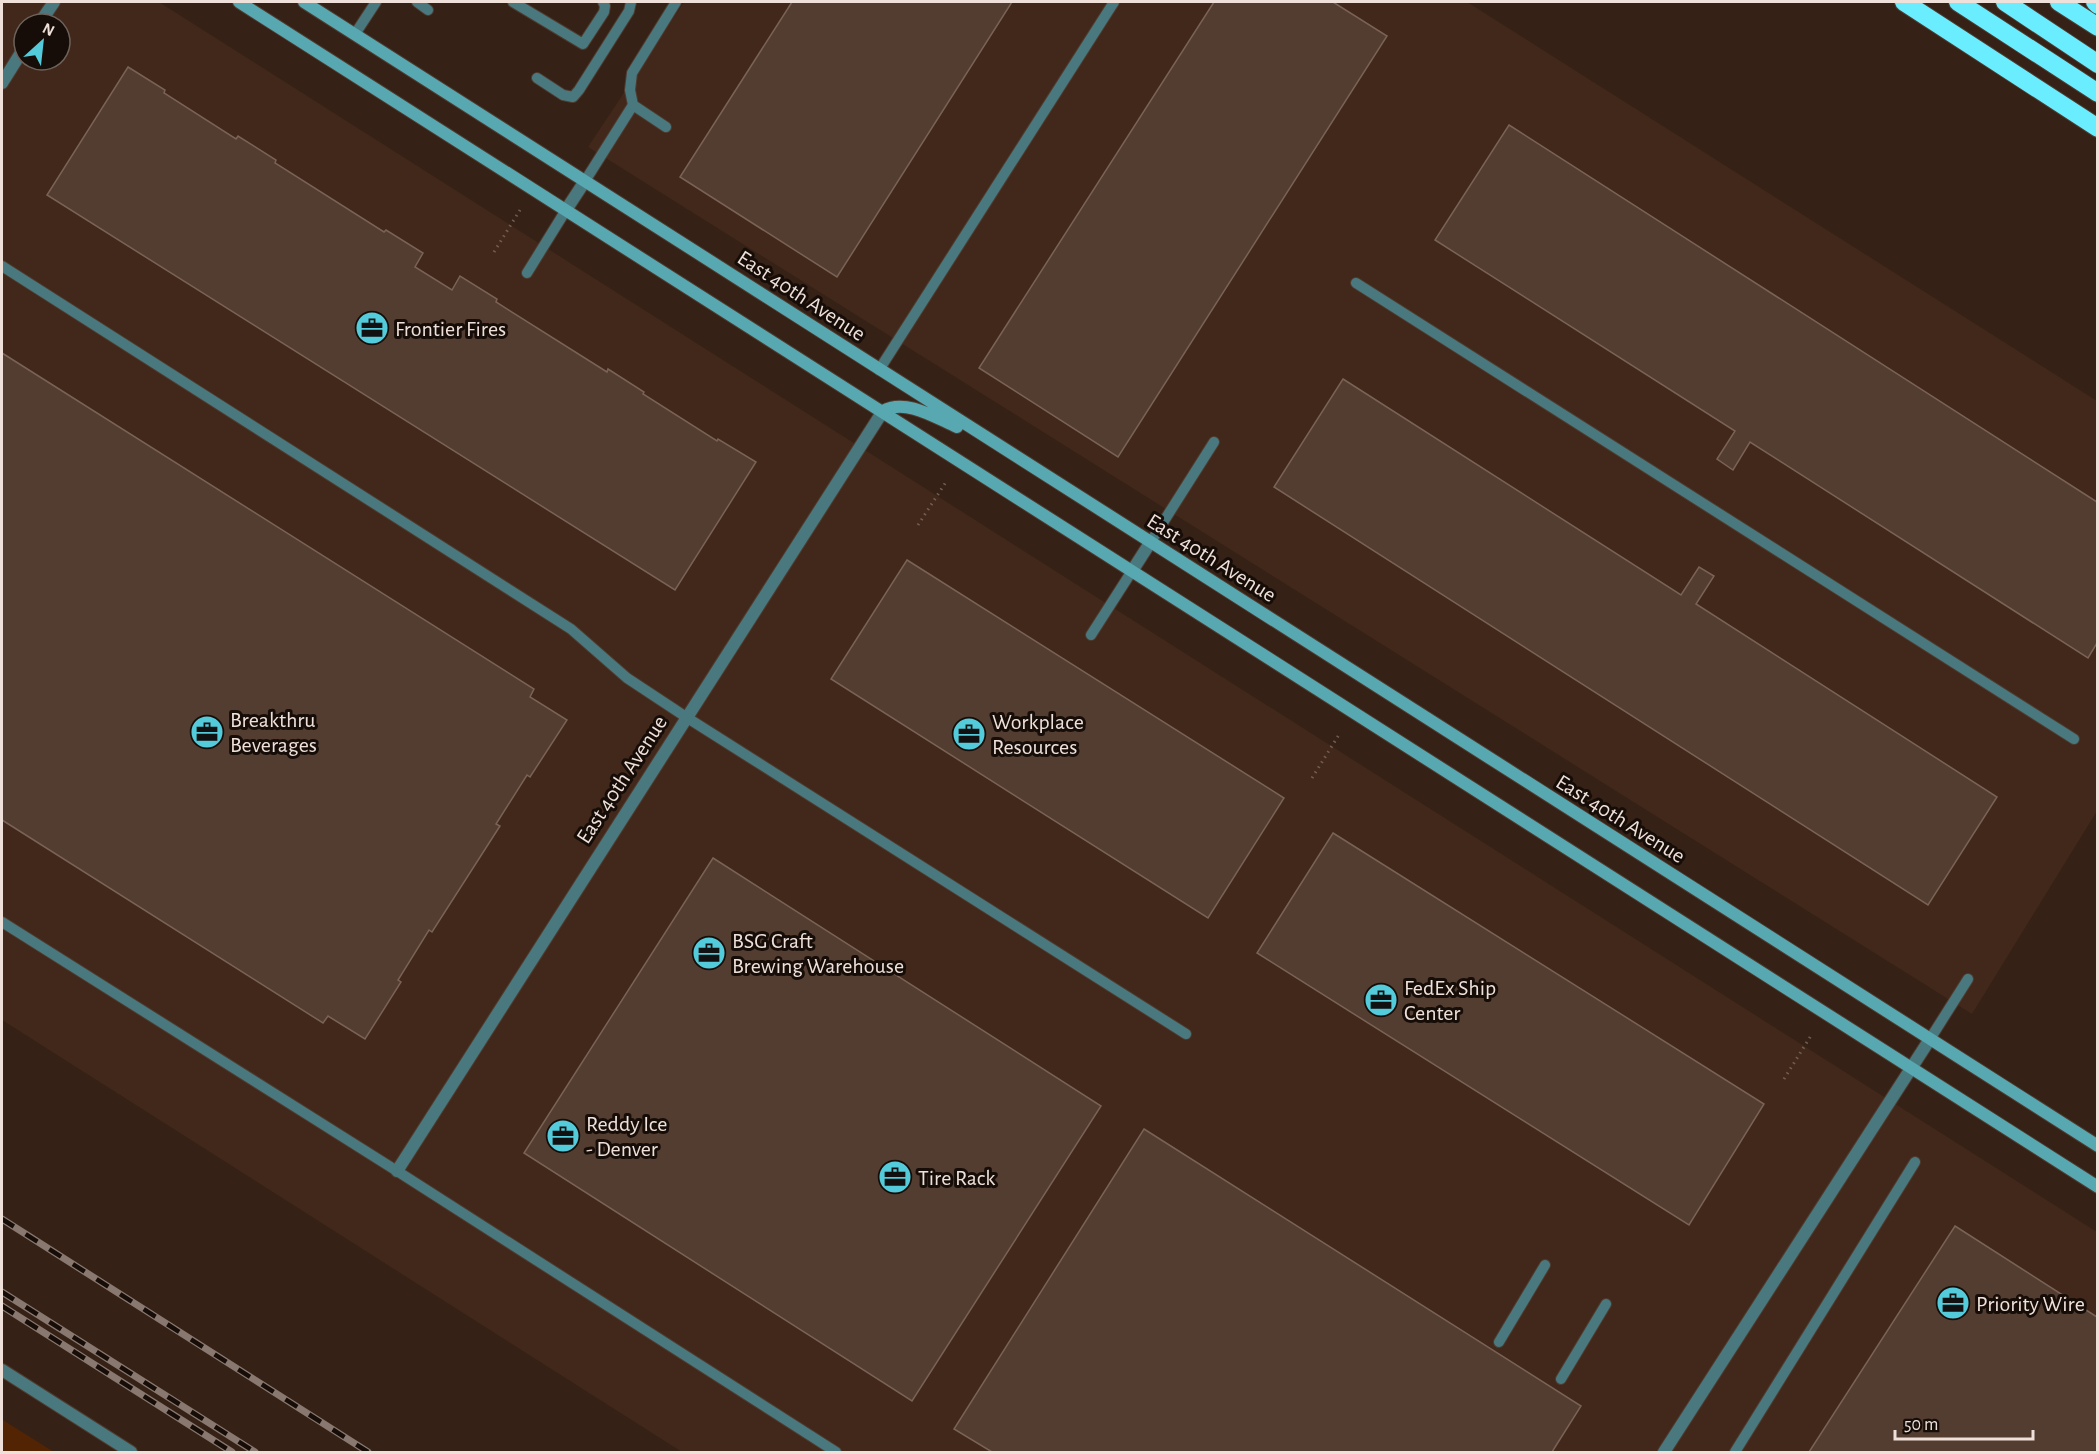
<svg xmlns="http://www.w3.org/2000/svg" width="2099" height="1454" font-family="'Alegreya Sans',sans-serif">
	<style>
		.built { fill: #42281a; fill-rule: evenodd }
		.green { fill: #532403 }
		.building { fill: #533d31; stroke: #7a6356; stroke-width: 1.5 }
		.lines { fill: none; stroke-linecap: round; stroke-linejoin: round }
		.lane-casing { stroke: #4f3c31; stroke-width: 12 }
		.street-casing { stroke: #4f3c31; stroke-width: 14 }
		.secondary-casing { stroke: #4f3c31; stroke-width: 14 }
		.highway-casing { stroke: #4f3c31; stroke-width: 20 }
		.path { stroke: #705e54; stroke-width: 3; stroke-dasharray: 1.5 4.5; stroke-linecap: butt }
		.lane { stroke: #49797f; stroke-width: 10 }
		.street { stroke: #49797f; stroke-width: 12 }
		.secondary { stroke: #58a8b2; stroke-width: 12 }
		.highway { stroke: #6aedfe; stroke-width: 18 }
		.rail-casing { stroke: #89786f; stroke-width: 7 }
		.rail { stroke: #160d08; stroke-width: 4.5; stroke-dasharray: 14; stroke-linecap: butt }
		.labels { text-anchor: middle; stroke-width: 6; stroke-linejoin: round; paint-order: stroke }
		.street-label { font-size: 22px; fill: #efe1da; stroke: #160d08 }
		.poi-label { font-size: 22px; fill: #efe1da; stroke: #160d08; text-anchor: start }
	</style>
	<rect width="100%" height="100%" fill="#352116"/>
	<!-- built -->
	<path class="built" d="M2 2H159L2097 1232V1452H682L2 1020ZM24 24H60V60H24Z
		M684 2H1467L2097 401V811L1972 1014 588 147Z"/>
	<!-- green -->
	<path class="green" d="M2 1419 6 1422 54 1452H2Z"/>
	<!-- building -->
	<path class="building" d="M792 2H1012L837 277 680 177Z
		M1214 2H1333L1387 36 1118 457 979 368Z
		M128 67 165 90 164 93 236 139 238 136 276 160 275 163 384 232 386 230 423 253 415 267 452 290 460 276 497 299 496 302 607 372 608 369 644 392 643 394 717 441 718 439 756 462 675 590 47 195Z
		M1509 125 2097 502V643L2088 658 1750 442 1733 470 1717 459 1735 431 1435 240Z
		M2 353 534 689 530 697 567 720 530 777 527 775 496 824 500 826 432 932 429 930 398 980 401 982 365 1039 328 1016 323 1023 2 820Z
		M1343 379 1681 595 1699 567 1714 576 1696 604 1997 797 1928 905 1274 487Z
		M907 560 1284 798 1208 918 831 679Z
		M1333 833 1764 1104 1689 1225 1257 953Z
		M713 858 1101 1106 912 1401 524 1153Z
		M1144 1129 1581 1406 1552 1452H992L954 1429Z
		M1955 1226 2097 1317V1452H1809Z"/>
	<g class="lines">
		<defs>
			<path id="lane" d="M417 2 428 10
				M513 2 583 44 604 12 605 6 603 2
				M355 34 376 2
				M537 78 563 95 573 97 579 90 629 11 631 2
				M633 105 666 127
				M585 181 633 105 630 90 632 73 676 2
				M2 266 571 629 627 678 686 717 1186 1034
				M527 273 566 210
				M1356 283 2074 739
				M879 370 1114 2
				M1150 543 1214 442
				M1091 635 1132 571
				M2 922 397 1171 836 1452
				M1930 1039 1968 979
				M1499 1342 1545 1265
				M1561 1379 1606 1304
				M1735 1452 1915 1162"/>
			<path id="street" d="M39 24 54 2
				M2 83 24 48
				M566 210 585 181
				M1132 571 1150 543
				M397 1171 883 411
				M2 1370 131 1452
				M1664 1452 1930 1039"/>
			<path id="secondary" d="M239 2 2098 1187
				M304 2 2098 1146
				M883 411C906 398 936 418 957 427"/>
			<path id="highway" d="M1904 2 2098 128
				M1958 2 2098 93
				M2005 2 2098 64
				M2059 2 2098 27
				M2095 2 2098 5"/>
		</defs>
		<!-- lane casing -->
		<use href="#lane" class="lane-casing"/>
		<!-- street casing -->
		<use href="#street" class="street-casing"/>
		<!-- secondary casing -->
		<use href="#secondary" class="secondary-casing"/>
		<!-- highway casing -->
		<use href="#highway" class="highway-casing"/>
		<!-- path -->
		<path class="path" d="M494 252 520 210
			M918 525 946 482
			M1312 778 1340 733
			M1784 1079 1812 1034"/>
		<!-- lane -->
		<use href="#lane" class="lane"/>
		<!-- street -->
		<use href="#street" class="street"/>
		<!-- secondary -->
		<use href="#secondary" class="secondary"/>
		<!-- highway -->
		<use href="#highway" class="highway"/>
		<defs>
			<path id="rail" d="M2 1219 368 1452
				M2 1292 255 1452
				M2 1306 232 1452"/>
		</defs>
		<!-- rail casing -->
		<use href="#rail" class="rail-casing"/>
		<!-- rail -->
		<use href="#rail" class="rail"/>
	</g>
	<!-- icons -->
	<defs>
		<symbol id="office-disc" viewBox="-11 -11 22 22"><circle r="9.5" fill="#53cbda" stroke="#160d08"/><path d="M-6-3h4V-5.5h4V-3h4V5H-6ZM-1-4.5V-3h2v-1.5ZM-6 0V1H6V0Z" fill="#111"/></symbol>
	</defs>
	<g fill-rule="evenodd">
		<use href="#office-disc" x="353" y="309" width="38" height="38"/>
		<use href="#office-disc" x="188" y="713" width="38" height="38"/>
		<use href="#office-disc" x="950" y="715" width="38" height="38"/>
		<use href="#office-disc" x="690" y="934" width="38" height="38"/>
		<use href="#office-disc" x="1362" y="981" width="38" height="38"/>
		<use href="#office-disc" x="544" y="1117" width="38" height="38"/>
		<use href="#office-disc" x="876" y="1158" width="38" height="38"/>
		<use href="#office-disc" x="1934" y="1284" width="38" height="38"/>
	</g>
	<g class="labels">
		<!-- street labels -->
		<g class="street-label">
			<text transform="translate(802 295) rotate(33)" y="8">East 40th Avenue</text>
			<text transform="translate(1212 557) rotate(32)" y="8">East 40th Avenue</text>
			<text transform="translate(621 779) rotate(-57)" y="8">East 40th Avenue</text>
			<text transform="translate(1621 818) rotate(32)" y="8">East 40th Avenue</text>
		</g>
		<!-- poi labels -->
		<g class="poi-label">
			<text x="395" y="336">Frontier Fires</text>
			<text x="230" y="727">Breakthru<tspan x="230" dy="25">Beverages</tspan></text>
			<text x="992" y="729">Workplace<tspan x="992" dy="25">Resources</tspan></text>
			<text x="732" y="948">BSG Craft<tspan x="732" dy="25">Brewing Warehouse</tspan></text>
			<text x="1404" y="995">FedEx Ship<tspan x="1404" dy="25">Center</tspan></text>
			<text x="586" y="1131">Reddy Ice<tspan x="586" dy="25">- Denver</tspan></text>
			<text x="918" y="1185">Tire Rack</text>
			<text x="1976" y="1311">Priority Wire</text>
		</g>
	</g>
	<!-- border -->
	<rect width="2099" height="1454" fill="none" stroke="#efe1da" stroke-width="6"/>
	<!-- north arrow -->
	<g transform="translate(42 42) rotate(27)"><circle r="28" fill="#160d08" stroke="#6d625c" stroke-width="1.5"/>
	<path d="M0-4.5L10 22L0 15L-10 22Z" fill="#53cbda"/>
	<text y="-9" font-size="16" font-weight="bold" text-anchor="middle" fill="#efe1da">N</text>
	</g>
	<!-- scale -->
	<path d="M1895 1430v9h138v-9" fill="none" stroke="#efe1da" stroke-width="3"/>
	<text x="1904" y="1430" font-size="18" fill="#efe1da" stroke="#160d08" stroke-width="4.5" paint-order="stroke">50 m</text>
</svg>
